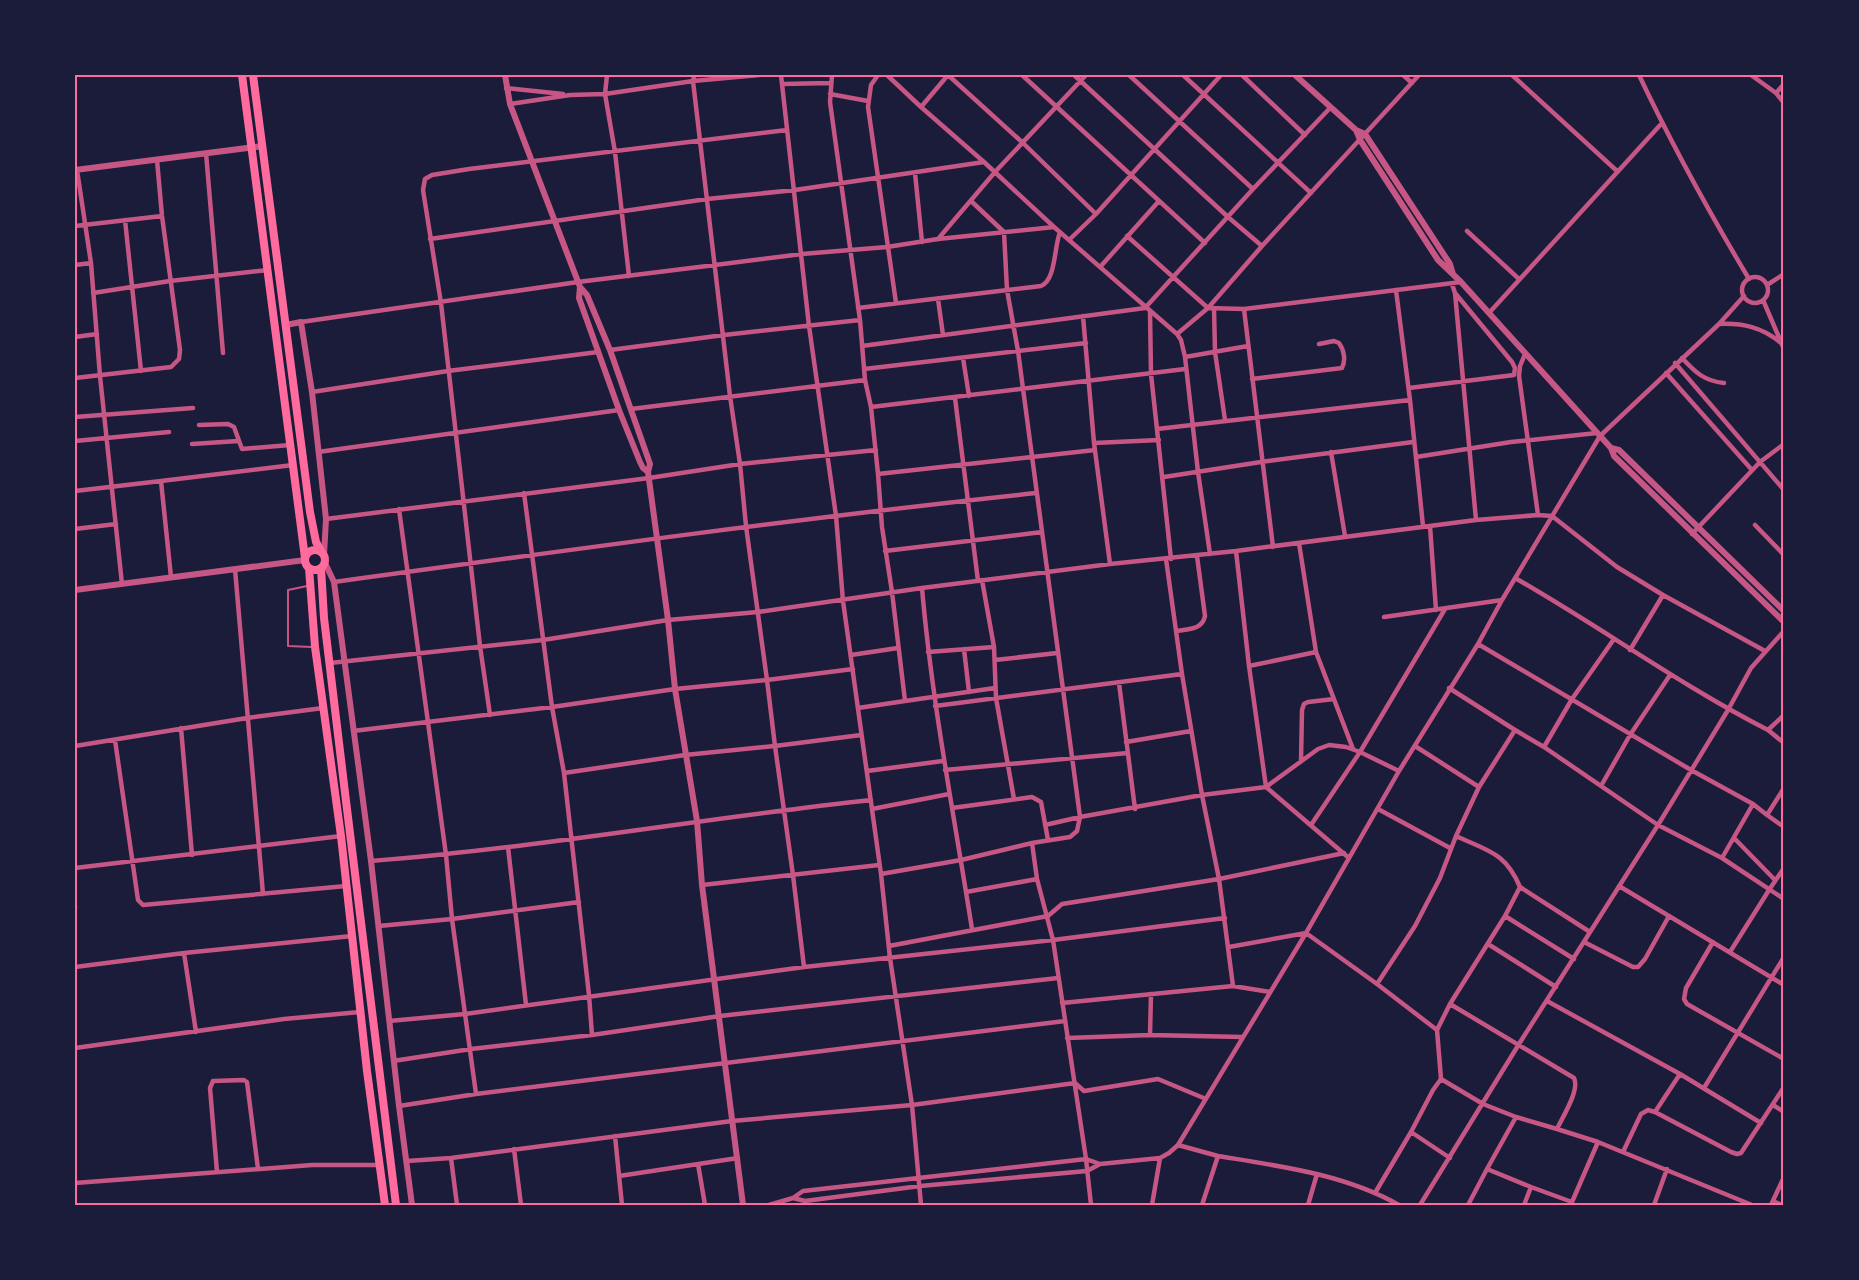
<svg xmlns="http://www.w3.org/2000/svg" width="1859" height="1280" font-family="Helvetica,sans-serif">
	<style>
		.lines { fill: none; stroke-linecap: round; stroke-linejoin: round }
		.service { stroke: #c65784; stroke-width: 2 }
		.minor { stroke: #c65784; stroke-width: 4.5 }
		.tertiary { stroke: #c65784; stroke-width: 6 }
		.trunk { stroke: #ff6b9d; stroke-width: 8 }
		.neatline { fill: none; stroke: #ff6b9d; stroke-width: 2 }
	</style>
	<rect width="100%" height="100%" fill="#1b1b3a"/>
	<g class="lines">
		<!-- service -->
		<path class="service" d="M307 586 288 590V646L312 647"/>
		<!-- minor -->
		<path class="minor" d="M607 75 605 94 615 152 629 276
			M694 75 693 81 730 396 740 464 746 526 767 680 775 746 793 875 804 967
			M781 75 809 326 836 516 843 601 881 874 890 958 912 1105 921 1205
			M832 75 830 102 860 320 865 380 871 407 878 474 882 527 892 592 905 701 995 688
			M878 75 871 85 868 107 896 303
			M887 75 921 107 984 162 1054 227 1177 334 1181 340 1185 357 1198 472 1210 554
			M948 75 1023 143 1096 214
			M1022 75 1205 243
			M1074 75 1228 217 1262 246
			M1129 75 1253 189
			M1183 75 1311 193
			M1242 75 1305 135
			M1403 75 1412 83
			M1512 75 1617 171
			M1639 75C1672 145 1709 212 1749 279
			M1751 75 1776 93 1784 103
			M782 84 830 83
			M506 88 563 94
			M1776 93 1784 84
			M830 94 868 101
			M510 104 570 95 605 94 693 81 759 75
			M921 107 948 75
			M206 153 223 353
			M77 170 91 263 100 376 122 584
			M915 173 922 242
			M125 220 141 371
			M75 226 162 216
			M1467 231 1519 279
			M1127 236 1208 308 1244 309 1461 282
			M430 239 707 199 795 190 984 162
			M938 239 995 172 1086 75
			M1069 240 1096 214 1221 75
			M75 265 91 263
			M1101 266 1159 201
			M1742 290a13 13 0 1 1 26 0a13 13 0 1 1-26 0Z
			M1452 284 1455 293 1476 520
			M1767 285 1784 274
			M1396 290 1410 400 1423 526
			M93 293 170 281 268 270
			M938 299 943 335
			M1763 300 1784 349
			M858 308 1041 286C1056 280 1054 247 1060 232
			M1214 308 1215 352 1225 420
			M1244 309 1273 547
			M1150 311 1151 374 1171 559
			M1489 313 1662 123
			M1083 316 1094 443 1110 564
			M301 322 578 282 715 265 802 254 887 247 938 239 1054 227
			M1719 324C1743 323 1762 327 1781 343
			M1177 334 1208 308 1262 246 1419 75
			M75 337 97 334
			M862 346 1145 308 1253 189 1330 108
			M610 350 724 335 860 320
			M1525 354 1520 366 1519 376 1538 515
			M1185 357 1248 346
			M963 358 969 396
			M1682 358C1695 372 1704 381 1724 383
			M1675 363 1784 490
			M864 369 1086 343
			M1666 373 1752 470
			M75 378 171 367 179 359 180 350 162 216 157 160
			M1252 379 1342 368C1346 360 1344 350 1339 343L1334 341 1319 344
			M1409 388 1514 375 1515 368 1512 362 1455 293
			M312 392 448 371 598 352
			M955 398 978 581
			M871 407 1185 369
			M631 409 865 380
			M75 417 193 408
			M199 425 228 424 234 427 242 449 290 445
			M1157 429 1410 400
			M75 441 169 432
			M1094 443 1159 440
			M192 444 238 441
			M318 452 619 410
			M1331 452 1345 536
			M1416 457 1511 442 1597 433
			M878 474 1095 450
			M1164 477 1261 462 1413 442
			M161 481 293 465
			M75 491 161 481 171 577
			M524 493 552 707 564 773 589 995 592 1035
			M399 509 446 855 452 919 476 1094
			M326 519 649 478 740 464 876 450
			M1755 525 1784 555
			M1430 526 1436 610
			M75 529 116 524
			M1692 534 1760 462 1784 444
			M1299 543 1316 652 1353 749
			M885 551 1042 532
			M1236 551 1249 666 1266 787
			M1166 559 1182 674 1202 795 1219 879 1233 986
			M235 569 263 894
			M1515 578C1601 627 1680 685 1768 730L1784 715
			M982 580 994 647
			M334 582C568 550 802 518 1036 493
			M922 588C932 703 954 815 972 929
			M1384 617 1502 600
			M1176 631C1189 629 1202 630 1205 616L1197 556
			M1478 644 1691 770 1753 804 1767 815 1784 788
			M964 649 969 692
			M1630 650 1663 595 1765 651
			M928 652 994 647 996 698 1014 799
			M851 655 898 648
			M995 660 1057 653
			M330 663 543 640 668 620 758 612 922 588 1110 564 1236 551 1476 520 1538 515 1552 516 1617 567 1663 595
			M1249 666 1316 652
			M1119 683 1135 809
			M1449 688 1515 730 1479 787 1456 836
			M935 706 1182 674
			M858 708 905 701
			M490 715 480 646 441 303 423 190 425 179 432 175 469 169 787 130
			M181 728 192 855
			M1515 730 1544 747 1658 825 1722 858 1753 804
			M1768 730 1784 743
			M353 731 552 707 675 689 767 680 853 669
			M115 740 138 900 143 905 346 886
			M1126 742 1191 731
			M75 746 247 718 323 708
			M1415 746 1479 787
			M1544 747 1572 699 1614 639
			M1301 761 1302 710 1304 704 1308 702 1334 699
			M945 770 1128 753
			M867 771 943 761
			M564 773 685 755 775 746 861 735
			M1601 786 1630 735 1670 675
			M1266 787 1349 858
			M952 808 1032 797 1041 802 1048 840
			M872 809 949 794
			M1378 809 1450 848
			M1767 815 1784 827
			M1045 825 1080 817 1202 795 1266 787 1318 749 1329 745 1346 747 1360 752 1399 771
			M1311 825 1360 752 1445 609
			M1735 839 1775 880
			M1032 843 1037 879 1053 940 1086 1159 1091 1205
			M508 847 526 1005
			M1722 858 1784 899
			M371 861C538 848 704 818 871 800
			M75 868 341 836
			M881 874 961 860 1032 843 1070 837 1077 831 1080 817 1018 351 1007 290 1004 232 971 201
			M702 885 879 865
			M1619 886 1784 985
			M1520 887 1590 932
			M966 892 1037 879
			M75 906V908
			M1505 916 1574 959
			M379 926 452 919 579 902
			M1584 942 1633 967H1638L1645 959 1669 916
			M1713 942 1686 988 1684 999 1687 1004 1784 1059
			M1488 944 1556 987
			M889 946 1048 916 1062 904 1219 879 1344 853
			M1229 947 1306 933 1377 984 1437 1030
			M1730 952 1769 890 1784 868
			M184 953 196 1032
			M75 967 184 953 352 936
			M1547 1001 1680 1074 1761 1123
			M1062 1003 1233 986 1270 992
			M1450 1004 1574 1078C1580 1090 1563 1116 1557 1129L1516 1117
			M389 1021 465 1014 804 967 1053 940 1225 918
			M1150 1035 1243 1037
			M1067 1038 1150 1035 1151 994
			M75 1048 284 1019 360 1012
			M393 1061 471 1049 592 1035 720 1016 1058 978
			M1441 1079 1483 1104 1516 1117 1487 1169
			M1075 1083 1084 1091 1158 1079 1206 1099
			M1704 1088 1784 957
			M1773 1105 1784 1112
			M399 1106 476 1094 1065 1021
			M1655 1112 1680 1074
			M1411 1132 1450 1158
			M615 1136 622 1205
			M1598 1142 1752 1205
			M1178 1145 1218 1156 1202 1205
			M514 1149 521 1205
			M1623 1152 1641 1114 1648 1110 1655 1112 1731 1152 1737 1154 1741 1153 1784 1087
			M1218 1156C1279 1166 1344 1174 1399 1205
			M451 1158 457 1205
			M407 1161 451 1158 732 1121 912 1105 1075 1083
			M698 1164 705 1205
			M217 1172 210 1088 213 1081 244 1080 247 1082 258 1169
			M619 1176 738 1158
			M75 1183 312 1165H380
			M1531 1187 1572 1202 1598 1142 1557 1129
			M1375 1193 1411 1132 1433 1090 1441 1079 1437 1030 1450 1004 1505 916 1520 887C1505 852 1488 851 1456 836L1440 878 1415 926 1377 984
			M793 1198 805 1201 920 1186 1087 1171 1100 1164 1160 1158 1169 1153 1178 1145 1306 933 1399 771 1478 644 1502 600 1600 436 1719 324 1744 296
			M1773 1201 1782 1205
			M769 1205 793 1198 803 1191 1086 1159 1100 1164
			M1152 1205 1160 1158
			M1308 1205 1317 1174
			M1420 1205 1519 1044 1658 825 1728 710 1751 668 1784 631
			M1468 1205 1487 1169 1531 1187 1524 1205
			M1654 1205 1667 1169
			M1771 1205 1784 1177"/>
		<!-- tertiary -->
		<path class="tertiary" d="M505 75 510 104 580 287 587 295 610 350 650 464 648 472 668 620 675 689 697 821 702 885 743 1205
			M1295 75 1356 130 1365 134 1450 264 1453 274
			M1356 130 1360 140 1438 260 1461 282 1611 448 1619 450 1784 611
			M75 170 263 146
			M580 287 579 298 619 410 640 462 643 468 648 472
			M286 325 301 322 312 392 326 519 324 555
			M1611 448 1614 456 1784 622
			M325 563 334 582 371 861 399 1106 412 1205
			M75 590 305 560"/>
		<!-- trunk -->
		<path class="trunk" d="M242 75 305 558
			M253 75 310 512 316 542 321 551
			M305 560a10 10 0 1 1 20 0a10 10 0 1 1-20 0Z
			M309 568 315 647 341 836 367 1071 385 1205
			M321 568 324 618 346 801 396 1205"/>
	</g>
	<!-- border -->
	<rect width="1859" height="1280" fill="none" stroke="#1b1b3a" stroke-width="153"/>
	<rect x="76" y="76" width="1706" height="1128" class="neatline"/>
</svg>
